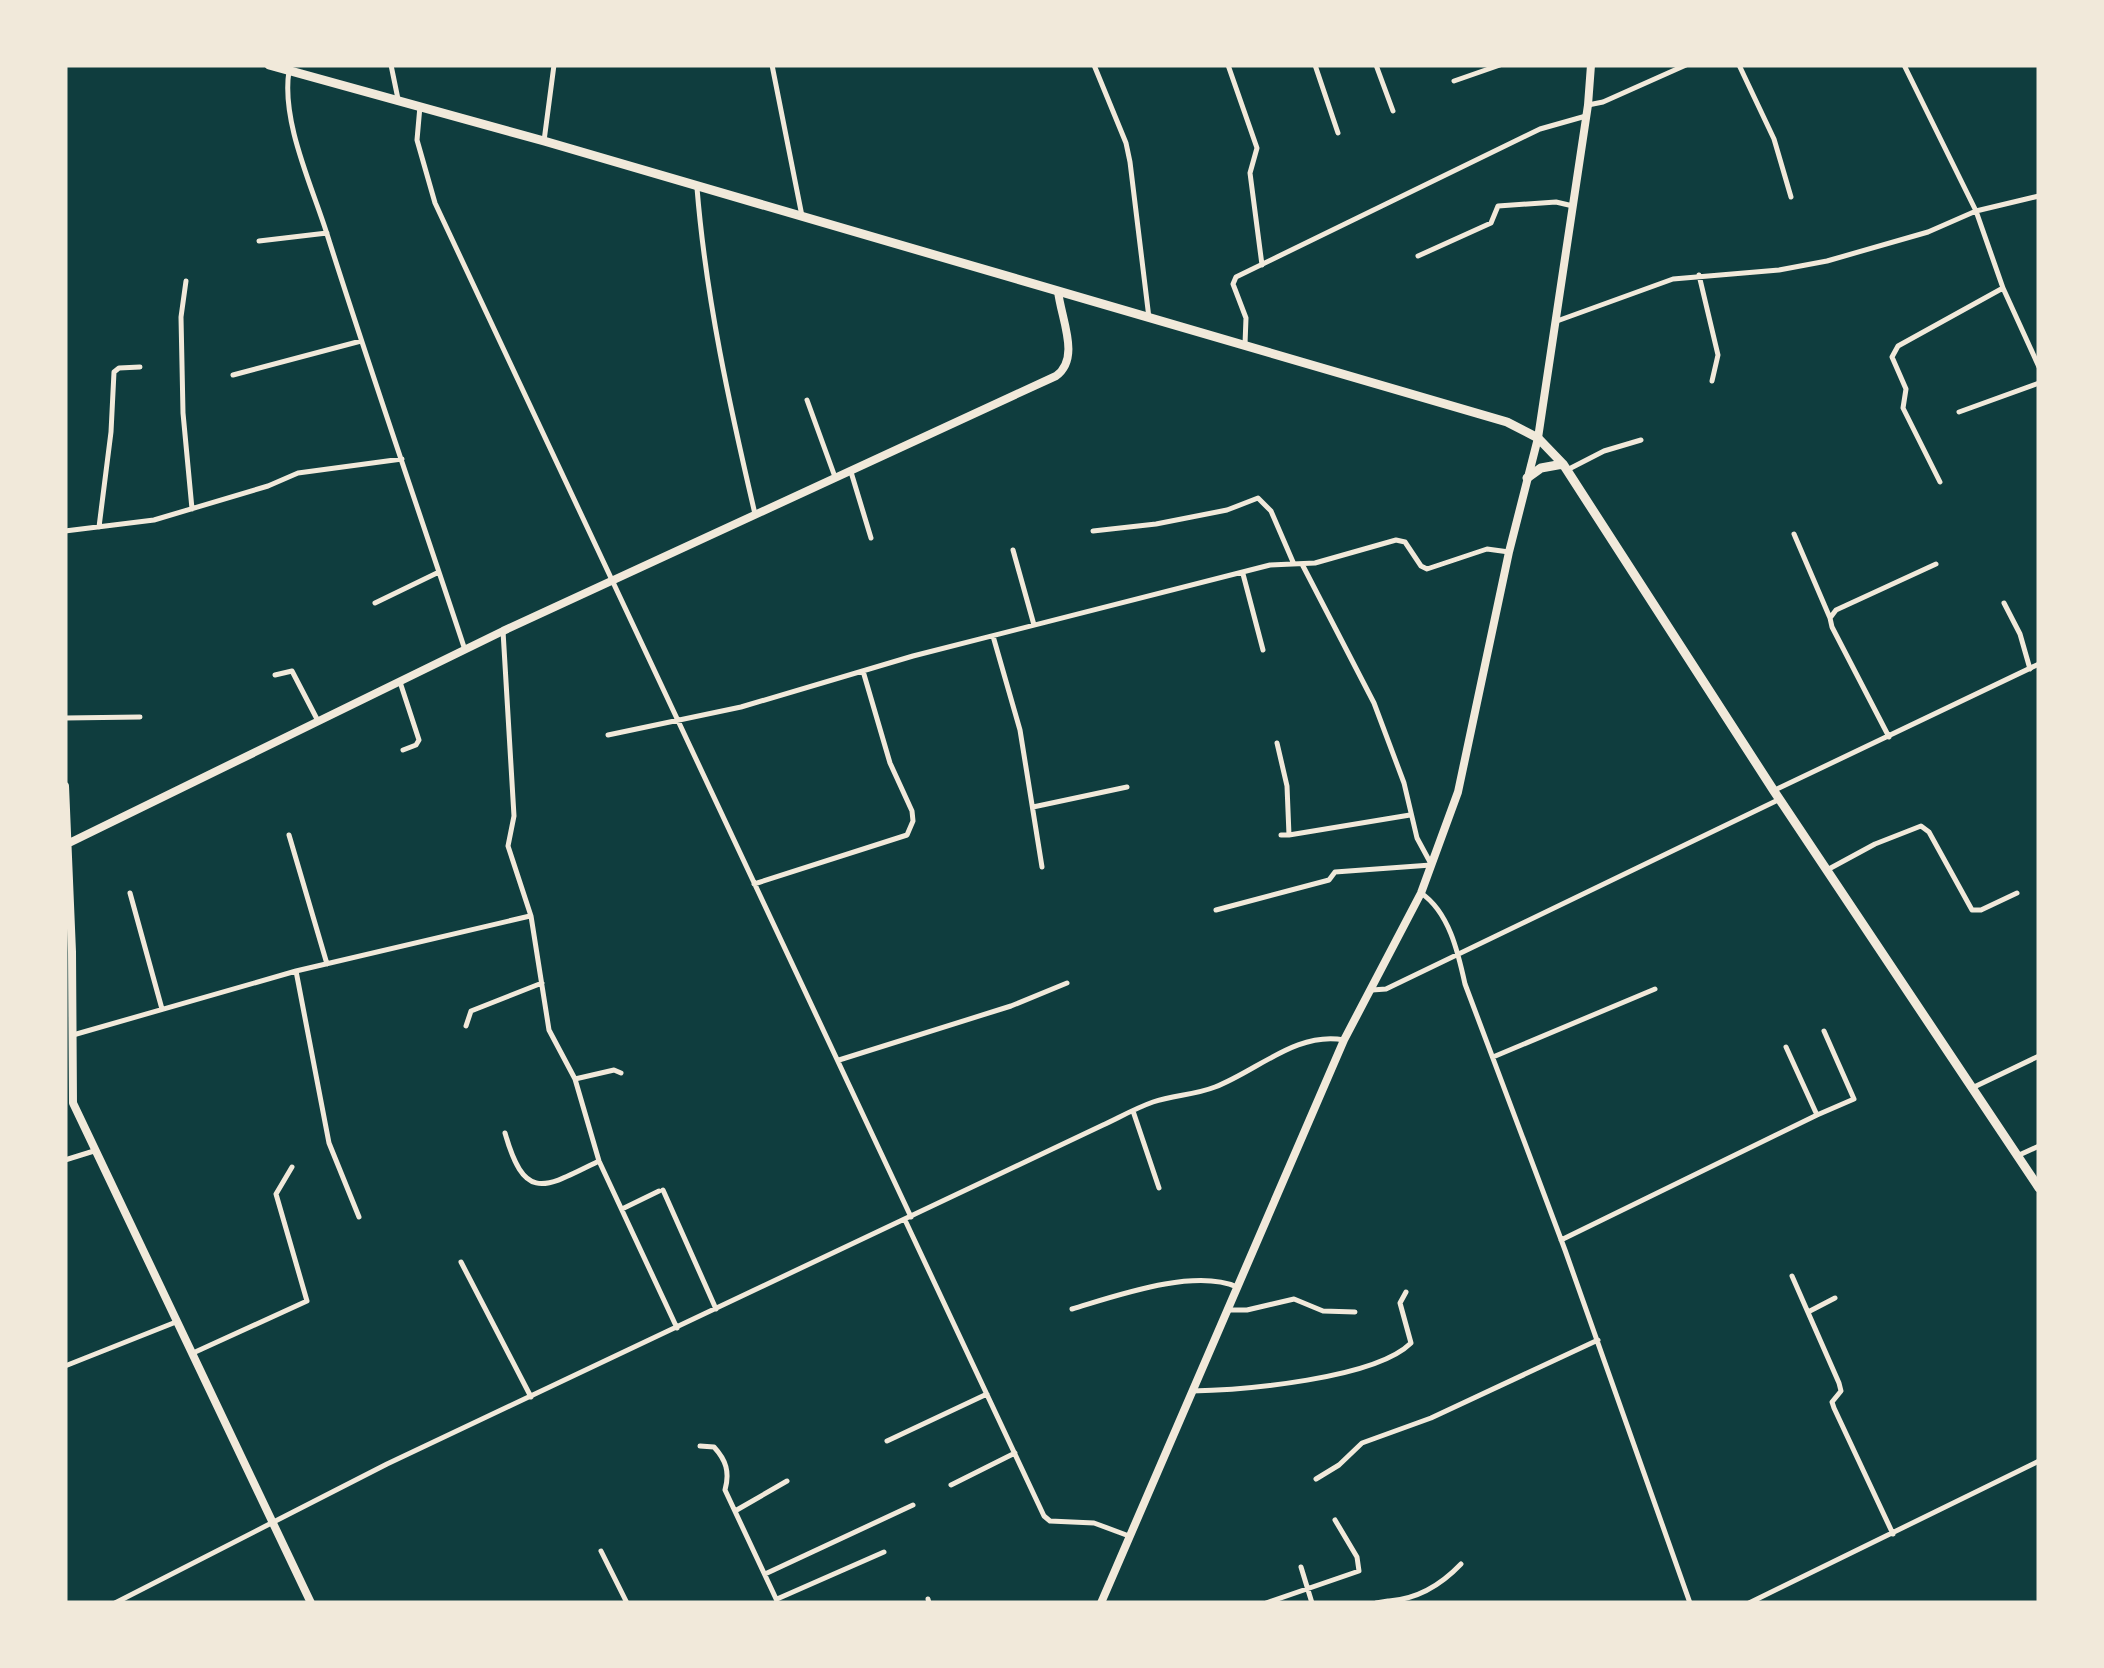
<svg xmlns="http://www.w3.org/2000/svg" width="2104" height="1668" font-family="Inter,sans-serif">
	<style>
		.lines { fill: none; stroke-linecap: round; stroke-linejoin: round }
		.minor { stroke: #f1e9da; stroke-width: 5 }
		.tertiary { stroke: #f1e9da; stroke-width: 8 }
		.trunk { stroke: #f1e9da; stroke-width: 9 }
	</style>
	<rect width="100%" height="100%" fill="#0f3d3e"/>
	<g class="lines">
		<!-- minor -->
		<path class="minor" d="M391 65 398 99
			M772 65 802 216
			M1094 65 1126 143 1130 162 1149 318
			M1228 65 1257 148 1250 173 1262 265
			M1315 65 1338 133
			M1376 65 1393 111
			M1739 65 1774 139 1791 197
			M1904 65 1976 211 2003 288 2039 367
			M289 71C281 121 312 186 327 234 371 373 419 511 465 650
			M1454 81 1500 65
			M1588 105 1603 102 1686 65
			M420 106 417 140 435 203 911 1217
			M544 141 554 65
			M697 188C706 299 730 407 755 514
			M259 241 327 233
			M1418 256 1491 223 1498 206 1556 202 1573 206
			M1699 275 1718 355 1712 381
			M186 281 181 317 183 413 192 509
			M1557 321 1673 279 1779 270 1827 261 1928 232 1976 211 2039 196
			M1245 344 1246 318 1233 284 1236 277 1540 129 1586 116
			M233 375 361 341
			M807 400 835 477
			M1959 412 2039 383
			M1567 470 1604 451 1641 440
			M851 472 871 538
			M1940 482 1903 408 1906 389 1892 357 1898 346 2003 288
			M99 527 111 432 114 372 119 368 140 367
			M65 531 154 520 268 486 298 473 402 459
			M1093 531 1156 524 1227 510 1258 498 1271 511 1293 562
			M1794 534 1830 618
			M1013 550 1034 625
			M1302 564 1374 703 1404 783 1417 838 1430 862
			M1243 574 1263 650
			M375 603 439 572
			M2004 603 2020 634 2030 669
			M503 631 514 816 508 846 531 916 549 1030 575 1079 599 1161 677 1328
			M993 636 1020 730 1042 867
			M275 675 292 671 318 721
			M400 682 419 740 416 745 403 750
			M65 718 140 717
			M608 735 741 707 913 656 1270 565 1315 563 1396 540 1405 542 1421 566 1427 569 1487 549 1509 552
			M1889 737 1832 627 1830 618 1836 610 1936 564
			M1277 743 1287 786 1289 835H1281
			M1775 790 2039 664
			M1033 807 1127 787
			M289 835 327 964
			M1289 835 1410 815
			M1827 870 1875 844 1921 826 1929 832 1972 910H1981L2017 893
			M754 884 907 835 913 821 912 811 890 763 863 671
			M130 893 162 1009
			M1421 893C1449 912 1458 952 1465 984L1565 1250 1690 1603
			M1216 910 1329 880 1335 872 1431 865
			M296 971 329 1143 359 1217
			M1372 990 1386 989 1778 800
			M466 1026 471 1011 542 983
			M73 1035 296 971 530 916
			M1493 1057 1655 989
			M839 1060 1011 1006 1067 983
			M575 1079 614 1070 621 1073
			M1972 1088 2039 1056
			M1133 1111 1159 1188
			M1817 1115 1854 1099 1824 1031
			M505 1133C525 1203 544 1188 599 1161
			M2017 1156 2039 1146
			M65 1160 94 1151
			M663 1190 716 1309
			M622 1209 659 1191
			M905 1220 1044 1516 1050 1521 1094 1523 1129 1536
			M1561 1240 1817 1115 1786 1047
			M461 1262 531 1397
			M1792 1276 1839 1383 1841 1391 1832 1402 1834 1408 1893 1534
			M1072 1309C1116 1296 1194 1268 1237 1287
			M1229 1310H1247L1294 1299 1323 1311 1355 1312
			M1808 1312 1835 1298
			M193 1353 307 1301 276 1194 292 1167
			M65 1366 176 1322
			M1192 1391C1243 1390 1375 1379 1411 1343L1400 1303 1406 1292
			M887 1441 987 1394
			M700 1446 714 1447C726 1460 730 1472 725 1490L778 1603
			M1316 1479 1339 1465 1362 1443 1431 1418 1598 1340
			M951 1485 1015 1453
			M735 1511 787 1481
			M601 1551 627 1603
			M1301 1567 1312 1603
			M765 1574 913 1505
			M777 1599 884 1552
			M928 1599 929 1603
			M1389 1601C1418 1599 1441 1585 1461 1564
			M115 1603 387 1464 1103 1125C1120 1117 1136 1108 1153 1102 1173 1095 1195 1095 1215 1087 1257 1071 1297 1031 1344 1040
			M1266 1603 1359 1571 1357 1557 1335 1520
			M1376 1603 1388 1601
			M1749 1603 2039 1461"/>
		<!-- tertiary -->
		<path class="tertiary" d="M65 786 72 952 73 1103 311 1603
			M65 845 503 631 1056 376C1081 358 1061 319 1058 291
			M1101 1603 1344 1040 1421 893 1458 792 1509 552 1538 438 1588 105 1591 65"/>
		<!-- trunk -->
		<path class="trunk" d="M269 65 544 141 1507 422 1538 438 1563 464 1774 791 2039 1188
			M1527 478 1541 468 1563 464"/>
	</g>
	<!-- border -->
	<rect width="2104" height="1668" fill="none" stroke="#f1e9da" stroke-width="135"/>
</svg>
